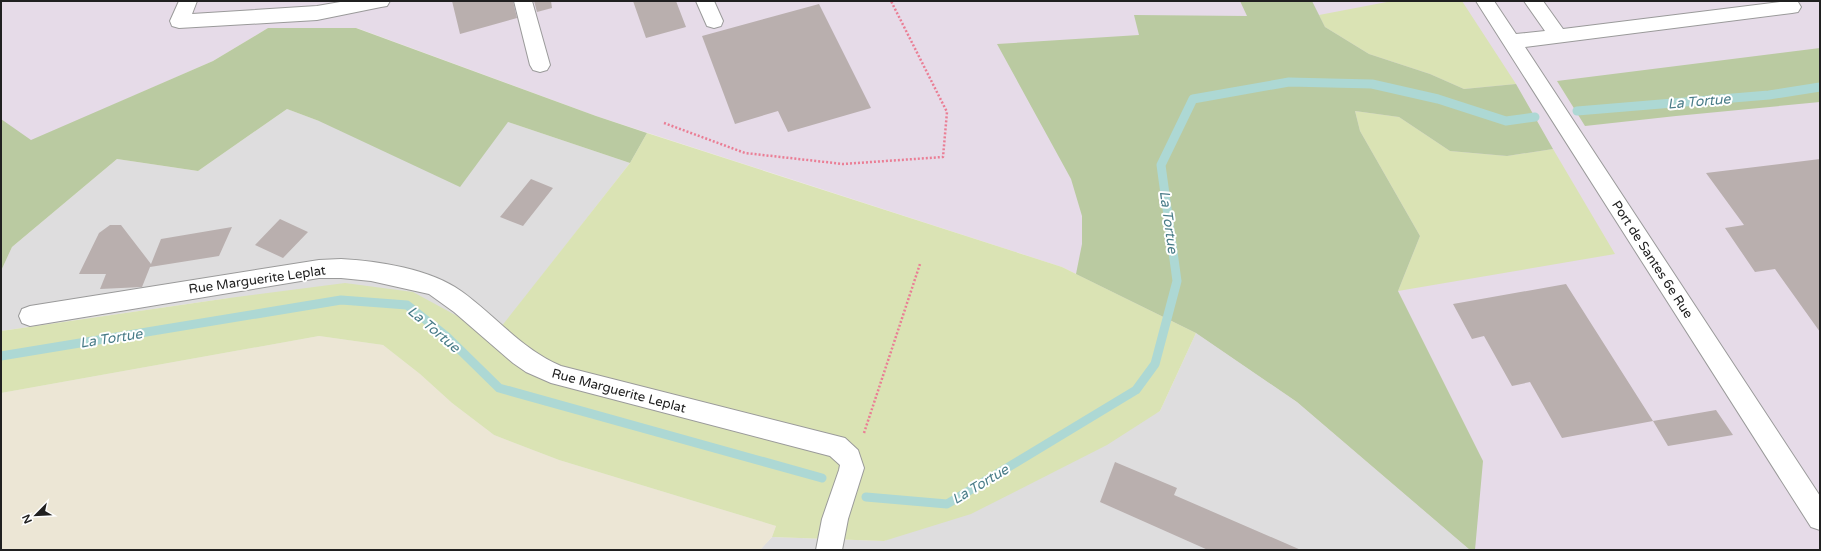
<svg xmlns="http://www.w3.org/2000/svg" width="1821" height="551" font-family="'Varela Round',sans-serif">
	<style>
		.residential { fill: #deddde }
		.industrial { fill: #e6dbe8 }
		.farmland { fill: #ece6d5 }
		.grass { fill: #dae3b4 }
		.forest { fill: #bacaa1 }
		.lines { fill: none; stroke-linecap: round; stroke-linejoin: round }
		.stream { stroke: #add8d4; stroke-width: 9 }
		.building { fill: #b9afae }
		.minor-casing { stroke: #9a9a9a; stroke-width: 2 }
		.path { stroke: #ea7e95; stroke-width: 2.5; stroke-dasharray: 2 2; stroke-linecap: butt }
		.minor { fill: #fff; fill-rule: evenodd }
		.labels { text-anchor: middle; stroke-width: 4; stroke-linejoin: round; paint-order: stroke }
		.street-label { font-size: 13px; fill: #202020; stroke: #fff }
		.water-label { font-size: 14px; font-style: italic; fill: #497c88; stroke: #fff }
	</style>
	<rect width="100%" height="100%" fill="#f0ebe8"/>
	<!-- residential -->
	<path class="residential" d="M287 109 319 121 508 122 630 163 490 342 229 298 1 331V271L12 247 117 159 198 171Z
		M1196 333 1297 402 1470 550H760L772 537 884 541 1160 411Z"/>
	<!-- industrial -->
	<path class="industrial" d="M1 1H1820V550H1470L1297 402 1196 333 1062 267 596 116 357 28H268L213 61 31 141 1 119Z"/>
	<!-- farmland -->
	<path class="farmland" d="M319 336 383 345 420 374 452 403 494 435 559 460 776 526 772 537 760 550H1V393Z"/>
	<!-- grass -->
	<path class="grass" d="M1392 1H1462L1516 84 1464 89 1430 74 1369 54 1325 27 1319 15Z
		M1355 111 1399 117 1450 151 1507 156 1553 149 1615 254 1398 291 1420 236 1360 131Z
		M647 133 1062 267 1196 333 1160 411 1107 445 971 514 884 541 772 537 776 526 559 460 494 435 452 403 420 374 383 345 319 336 1 393V331L229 298 345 283 413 292 459 317 490 341 630 163Z"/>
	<!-- forest -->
	<path class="forest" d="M1240 1H1312L1325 27 1369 54 1430 74 1464 89 1516 84 1553 149 1507 156 1450 151 1399 117 1355 111 1360 131 1420 236 1398 291 1483 461 1475 550H1470L1297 402 1196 333 1076 274 1082 244V216L1071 179 997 44 1139 35 1134 15 1247 16Z
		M268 28H356L596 116 647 133 630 163 508 122 460 187 319 121 287 109 198 171 117 159 12 247 1 271V119L31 140 213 61Z
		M1820 48V102L1676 116 1585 126 1557 81Z"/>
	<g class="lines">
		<!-- stream -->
		<path class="stream" d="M1577 111 1769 95 1820 87
			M1 356 341 300 407 305 446 336 499 388 822 478
			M866 497 947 504 1136 390 1155 364 1177 281 1161 165 1193 99 1289 82 1372 84 1438 99 1506 121 1535 117"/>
	</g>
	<!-- building -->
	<path class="building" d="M452 1H513L517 18 460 34Z
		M534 1H551L552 8 537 12Z
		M633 1H676L686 27 646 38Z
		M819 4 871 108 788 132 778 111 735 124 702 36Z
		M1820 159V332L1775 269 1755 272 1725 228 1744 225 1706 173Z
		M531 179 553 188 523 226 500 217Z
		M280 219 308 232 283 258 255 245Z
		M110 225H121L151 264 161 239 232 227 219 256 150 267 142 287 100 289 106 274H79L99 233Z
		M1566 284 1653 421 1562 438 1530 382 1512 386 1484 336 1472 339 1453 304Z
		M1716 410 1733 435 1668 446 1653 421Z
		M1115 462 1177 488 1174 495 1301 550H1208L1100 502Z"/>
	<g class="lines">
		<defs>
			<path id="minor" d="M179 1H197L192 14 317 6 346 1H390L387 6 381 7 317 20 179 28 172 26 170 21Z
				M514 1H532L550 65 547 70 540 72 533 70 530 65Z
				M696 1H714L723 21 721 26 714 28 707 26Z
				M1476 1H1494L1516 34 1545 31 1524 1H1543L1563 29 1788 1 1798 2 1801 7 1798 12 1792 13 1525 47 1820 496V530L1811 527Z
				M341 259C379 261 430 269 461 291 496 316 521 349 561 366L845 438 858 450 864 468 848 519 842 550H816L822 519 839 470 840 465 830 456 551 383 526 372 513 363 454 312 429 294 371 281 341 278H319L30 326 22 323 19 316 22 309 30 306 319 260Z"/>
		</defs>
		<!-- minor casing -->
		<use href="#minor" class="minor-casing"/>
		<!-- path -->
		<path class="path" d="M664 123 745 153 843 164 943 157 947 112 891 1
			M864 433 920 264"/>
		<!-- minor -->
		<use href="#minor" class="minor"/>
	</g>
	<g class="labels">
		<!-- street labels -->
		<g class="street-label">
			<text transform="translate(1653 259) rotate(57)" y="5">Port de Santes 6e Rue</text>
			<text transform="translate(257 279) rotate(-8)" y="5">Rue Marguerite Leplat</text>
			<text transform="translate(619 390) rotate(15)" y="5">Rue Marguerite Leplat</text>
		</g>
		<!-- water labels -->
		<g class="water-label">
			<text transform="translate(1699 101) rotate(-5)" y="5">La Tortue</text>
			<text transform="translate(1169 222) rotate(82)" y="5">La Tortue</text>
			<text transform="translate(434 329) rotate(40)" y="5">La Tortue</text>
			<text transform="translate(111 338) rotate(-9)" y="5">La Tortue</text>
			<text transform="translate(980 484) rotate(-31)" y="5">La Tortue</text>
		</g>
	</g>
	<!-- border -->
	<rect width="1821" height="551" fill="none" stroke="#202020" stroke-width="4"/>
	<!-- north arrow -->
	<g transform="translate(36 515) rotate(246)" stroke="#ffffff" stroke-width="3" paint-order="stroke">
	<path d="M0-3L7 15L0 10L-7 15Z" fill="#202020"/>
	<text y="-6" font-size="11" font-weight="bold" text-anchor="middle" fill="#202020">N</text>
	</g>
</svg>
